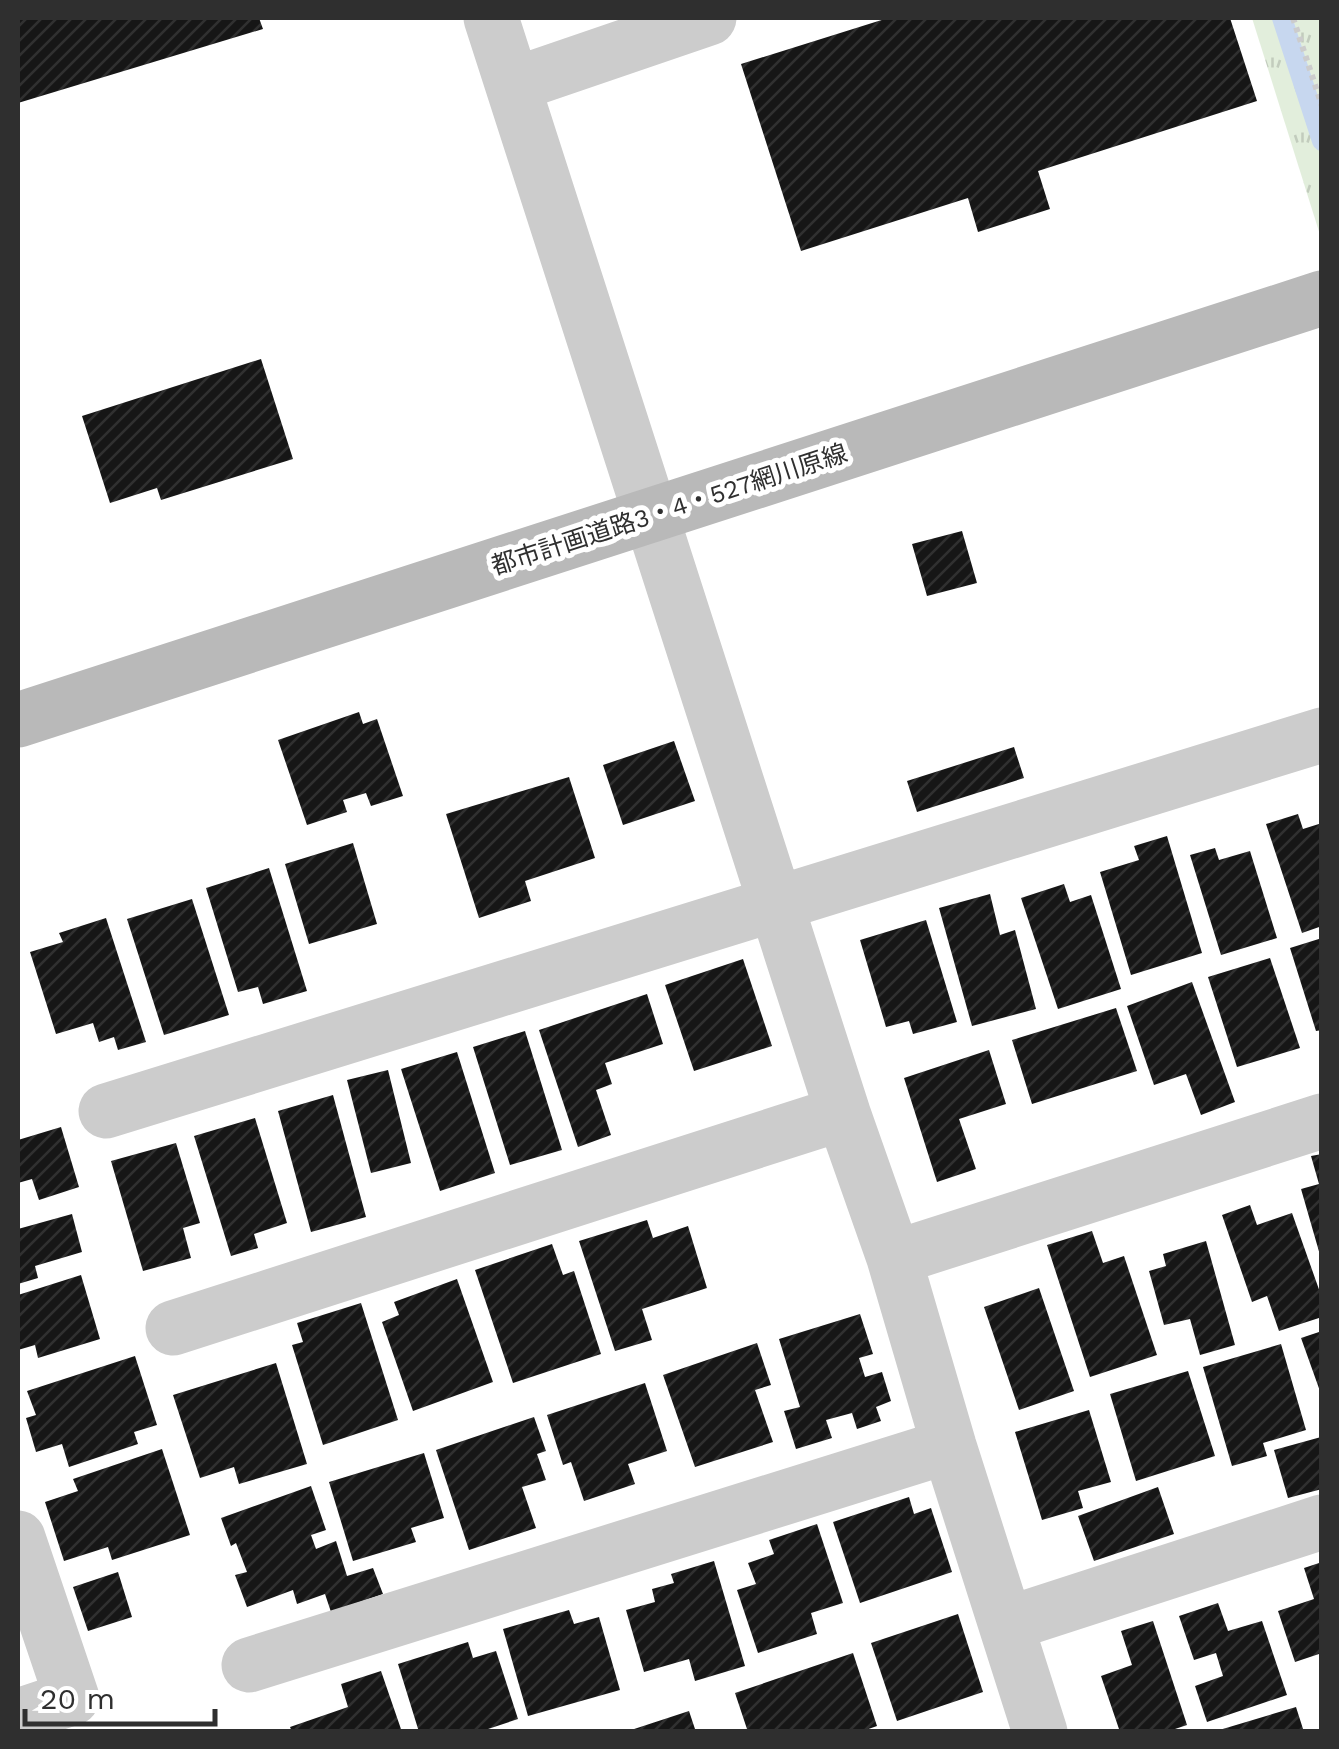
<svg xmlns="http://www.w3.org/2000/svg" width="1339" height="1749" font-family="'Work Sans','Noto Sans JP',sans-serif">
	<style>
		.park { fill: url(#park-tufts) }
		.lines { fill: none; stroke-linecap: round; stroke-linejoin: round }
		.stream { stroke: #c7d7ef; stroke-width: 20 }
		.building { fill: url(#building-hatch) }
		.path { stroke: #ccc; stroke-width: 6; stroke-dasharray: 5 5; stroke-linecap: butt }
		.street { stroke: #ccc; stroke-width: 55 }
		.secondary { stroke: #b9b9b9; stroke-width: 55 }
		.labels { text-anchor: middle; stroke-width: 10; stroke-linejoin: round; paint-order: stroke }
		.street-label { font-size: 25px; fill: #2f2f2f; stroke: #fff }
	</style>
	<defs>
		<pattern id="park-tufts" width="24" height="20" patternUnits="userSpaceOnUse" patternTransform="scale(2.5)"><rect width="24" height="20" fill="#e2eedc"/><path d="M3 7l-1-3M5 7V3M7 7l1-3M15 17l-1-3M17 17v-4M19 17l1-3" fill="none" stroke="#c2ccbd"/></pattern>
		<pattern id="building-hatch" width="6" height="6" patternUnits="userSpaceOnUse" patternTransform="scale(2.5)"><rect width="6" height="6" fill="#161616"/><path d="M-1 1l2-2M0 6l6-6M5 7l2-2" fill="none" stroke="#303030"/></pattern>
	</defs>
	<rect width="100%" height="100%" fill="#fff"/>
	<!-- park -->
	<path class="park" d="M1252 18H1321V238Z"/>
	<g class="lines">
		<!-- stream -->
		<path class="stream" d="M1282 18 1322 141"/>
	</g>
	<!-- building -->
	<path class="building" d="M18 18H259L263 29 18 103Z
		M888 18H1230L1257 101 1038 171 1050 209 978 232 968 198 801 251 741 64Z
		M261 359 293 459 161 500 157 488 110 503 82 416Z
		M962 531 977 583 927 596 912 544Z
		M359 712 363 724 377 719 403 796 371 806 366 793 343 800 347 812 307 825 278 740Z
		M674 741 695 801 623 825 603 765Z
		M1014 747 1024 778 917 812 907 781Z
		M569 777 595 858 525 881 531 901 479 918 446 814Z
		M1298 814 1303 829 1322 823V926L1302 933 1266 824Z
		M1167 836 1202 953 1131 975 1100 872 1139 860 1134 846Z
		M353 843 377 924 309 944 285 864Z
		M1215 848 1219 860 1250 851 1277 938 1221 955 1190 855Z
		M269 868 307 991 263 1004 258 987 238 992 206 888Z
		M1064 884 1070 902 1091 895 1121 989 1058 1009 1021 898Z
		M990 894 1000 935 1015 930 1036 1009 972 1026 939 908Z
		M192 899 229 1015 164 1035 127 919Z
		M106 918 146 1042 118 1050 114 1037 99 1042 93 1023 56 1034 30 952 63 942 59 933Z
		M926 920 957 1022 913 1034 909 1021 886 1027 860 940Z
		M1322 938V1030L1316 1031 1290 948Z
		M1270 958 1300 1048 1237 1067 1208 977Z
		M743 959 772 1046 694 1071 665 985Z
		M1192 982 1235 1102 1201 1115 1186 1074 1154 1085 1127 1006Z
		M647 994 663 1044 605 1063 612 1084 596 1090 611 1135 578 1147 539 1030Z
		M1116 1008 1137 1071 1032 1104 1012 1040Z
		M525 1031 562 1150 510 1165 473 1047Z
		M989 1050 1006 1104 959 1119 976 1169 937 1182 904 1078Z
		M457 1052 495 1173 440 1191 401 1069Z
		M388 1070 411 1163 371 1173 347 1080Z
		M333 1095 366 1217 311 1232 278 1111Z
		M255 1118 287 1223 254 1234 258 1248 231 1256 194 1136Z
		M61 1127 79 1187 39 1200 32 1179 18 1183V1140Z
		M176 1143 200 1223 183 1228 191 1258 143 1271 111 1161Z
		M1322 1154V1255H1320L1301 1189 1319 1184 1311 1156Z
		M1250 1205 1257 1225 1292 1213 1322 1298V1317L1279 1331 1267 1296 1252 1302 1222 1215Z
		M72 1214 82 1252 35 1266 38 1278 18 1284V1229Z
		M647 1220 653 1238 688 1226 707 1288 642 1309 652 1340 615 1351 579 1241Z
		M1092 1231 1103 1263 1124 1256 1157 1355 1090 1377 1047 1245Z
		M1206 1241 1235 1345 1200 1355 1190 1319 1164 1325 1149 1271 1166 1266 1163 1254Z
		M552 1244 563 1275 574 1271 601 1354 513 1383 475 1270Z
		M81 1275 100 1339 38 1358 35 1345 18 1350V1295Z
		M457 1279 493 1382 413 1411 382 1322 399 1315 394 1302Z
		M1039 1288 1074 1391 1019 1410 984 1307Z
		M361 1303 398 1420 323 1445 292 1345 303 1342 297 1323Z
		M860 1314 873 1354 859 1358 865 1377 882 1372 891 1401 876 1407 881 1421 857 1429 852 1413 826 1420 832 1438 796 1449 784 1411 800 1407 779 1339Z
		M1322 1331V1394H1321L1301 1338Z
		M757 1343 771 1385 755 1390 773 1442 695 1467 663 1375Z
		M1281 1344 1306 1430 1263 1443 1267 1456 1232 1466 1203 1367Z
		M135 1356 157 1425 134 1432 138 1444 69 1467 62 1444 36 1452 26 1418 36 1415 27 1391Z
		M276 1363 307 1464 239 1484 234 1467 200 1478 173 1395Z
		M1188 1371 1215 1456 1136 1481 1110 1394Z
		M645 1383 667 1451 628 1464 635 1484 584 1501 571 1462 563 1465 547 1415Z
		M1089 1410 1111 1482 1078 1491 1083 1508 1042 1520 1015 1432Z
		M534 1417 546 1451 537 1454 546 1480 522 1487 536 1528 469 1550 436 1450Z
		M1321 1437 1322 1489 1288 1498 1274 1450Z
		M162 1449 190 1535 112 1560 108 1547 64 1561 45 1502 78 1491 73 1479Z
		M424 1453 444 1518 411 1528 416 1542 353 1561 329 1482Z
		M311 1486 326 1530 311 1535 316 1549 336 1541 347 1576 373 1568 383 1594 331 1612 325 1594 297 1604 293 1590 247 1607 235 1575 247 1572 236 1543 231 1546 221 1518Z
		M1158 1487 1174 1534 1094 1561 1078 1516Z
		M909 1497 914 1514 931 1508 952 1572 860 1603 833 1522Z
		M817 1524 843 1603 811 1613 817 1634 758 1653 737 1590 756 1584 748 1563 774 1554 769 1540Z
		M714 1561 745 1666 695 1681 689 1659 644 1672 626 1610 655 1602 652 1589 674 1583 671 1574Z
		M1322 1562V1653L1295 1662 1278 1611 1314 1599 1304 1568Z
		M118 1572 132 1617 88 1631 73 1587Z
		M1218 1603 1228 1631 1262 1621 1287 1695 1207 1722 1195 1686 1223 1676 1216 1653 1194 1660 1179 1616Z
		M569 1610 574 1624 599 1617 620 1690 528 1716 503 1629Z
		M958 1614 983 1692 897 1721 871 1643Z
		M1153 1621 1187 1725 1166 1732H1120L1101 1676 1132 1665 1121 1631Z
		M468 1642 473 1658 496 1651 518 1719 479 1732H419L398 1664Z
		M853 1653 877 1726 860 1732H748L735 1693Z
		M381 1671 402 1732H292L290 1727 348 1707 341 1684Z
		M1296 1707 1304 1732H1216V1731Z
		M689 1711 696 1732H628V1731Z"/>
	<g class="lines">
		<!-- path -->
		<path class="path" d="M1293 18 1322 106"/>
		<!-- street -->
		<path class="street" d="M491 18 843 1113 894 1258 949 1446 1040 1732
			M513 85 709 18
			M106 1111 1322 735
			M894 1258 1322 1121
			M173 1328 843 1113
			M18 1538 72 1698 18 1716
			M1007 1624 1322 1522
			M249 1665 949 1446"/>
		<!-- secondary -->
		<path class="secondary" d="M18 720 1322 298"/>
	</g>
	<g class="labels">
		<!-- street labels -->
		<g class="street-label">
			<text transform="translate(669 509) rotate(-18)" y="9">都市計画道路3・4・527網川原線</text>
		</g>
	</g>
	<!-- border -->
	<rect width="1339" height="1749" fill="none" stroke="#2f2f2f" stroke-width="40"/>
	<!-- scale -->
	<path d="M25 1709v15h190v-15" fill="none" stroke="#2f2f2f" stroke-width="5"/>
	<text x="40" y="1709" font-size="30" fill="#2f2f2f" stroke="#ffffff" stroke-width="8" paint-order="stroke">20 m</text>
</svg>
